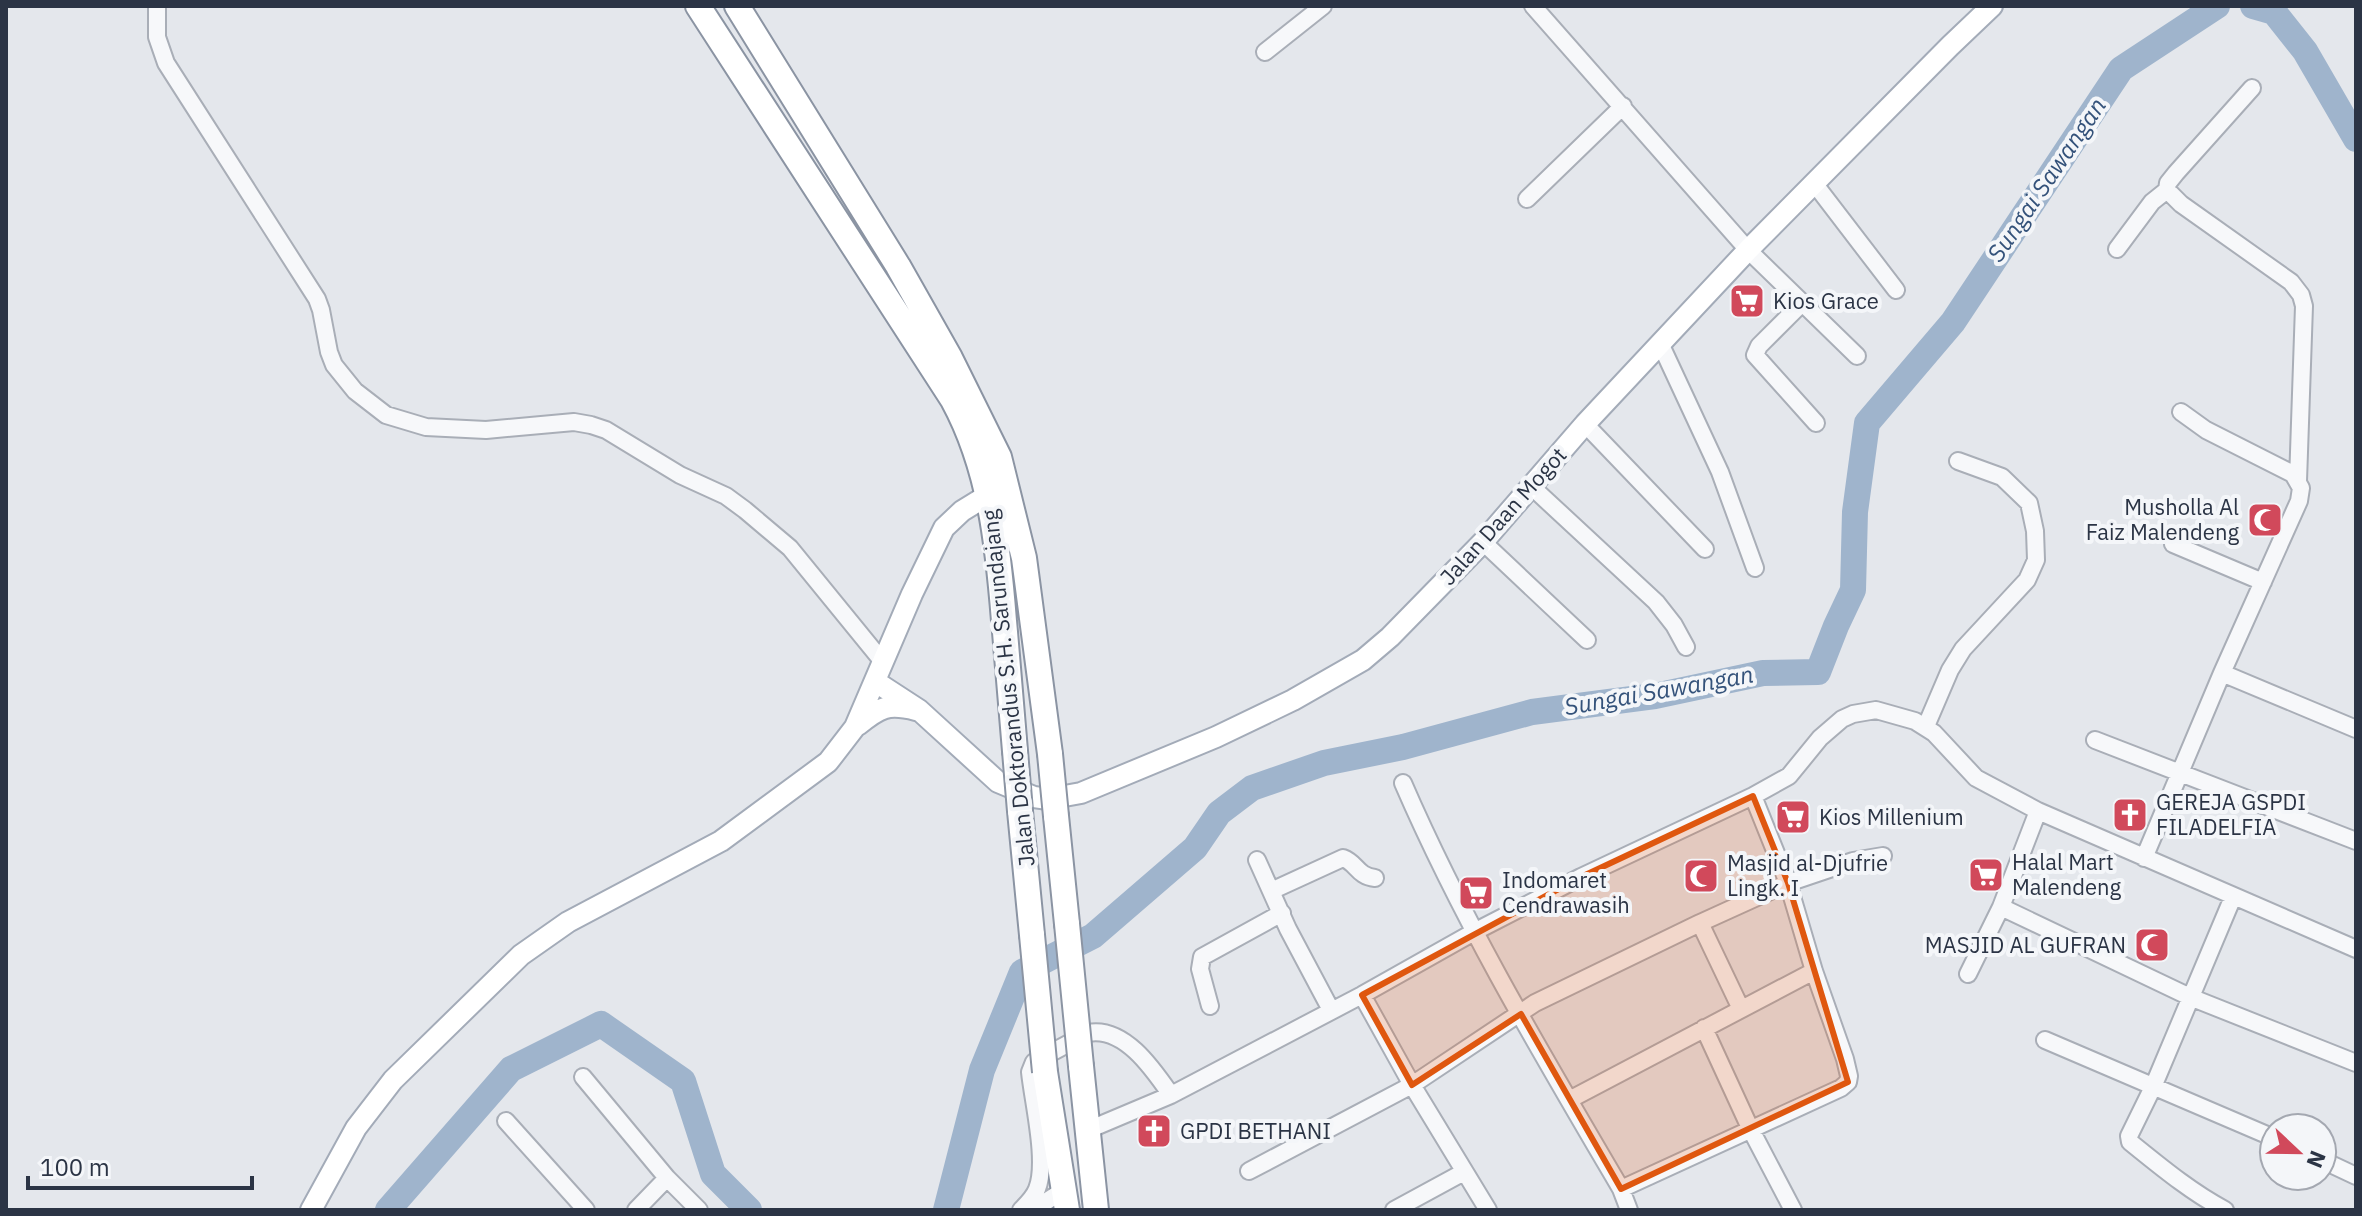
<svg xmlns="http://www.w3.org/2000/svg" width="2362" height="1216" font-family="'IBM Plex Sans',sans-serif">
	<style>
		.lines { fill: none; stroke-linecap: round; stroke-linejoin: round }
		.river { stroke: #9fb4cc; stroke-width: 26 }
		.minor-casing { stroke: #a9aeb7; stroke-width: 20 }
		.major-casing { stroke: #a3abb8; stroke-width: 24 }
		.highway-casing { stroke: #8b94a3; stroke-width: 28 }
		.minor { stroke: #f7f8fa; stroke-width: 16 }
		.major { stroke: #fff; stroke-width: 20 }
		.highway { stroke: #fff; stroke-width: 24 }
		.highway-bridge-casing { stroke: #8b94a3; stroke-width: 28; stroke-linecap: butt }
		.highway-bridge { stroke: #fff; stroke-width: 24 }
		.marked { fill: #df570f; fill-opacity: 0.2; stroke: #df570f; stroke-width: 6; stroke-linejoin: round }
		.labels { text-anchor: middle; stroke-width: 8; stroke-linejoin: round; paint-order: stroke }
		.poi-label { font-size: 22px; fill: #2b3445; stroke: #f4f6f9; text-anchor: start }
		.street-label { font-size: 22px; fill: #2b3445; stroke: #f4f6f9 }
		.water-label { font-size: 24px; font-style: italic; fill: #34527a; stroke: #f4f6f9 }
	</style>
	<rect width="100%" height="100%" fill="#e4e7ec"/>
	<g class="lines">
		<!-- river -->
		<path class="river" d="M2253 6 2274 12 2305 51 2356 139
			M388 1210 511 1069 601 1024 683 1081 713 1174 749 1210
			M946 1210 982 1070 1022 972 1093 936 1195 848 1219 813 1252 788 1324 763 1403 747 1532 712 1655 696 1763 673 1818 672 1836 626 1853 590 1855 512 1867 423 1953 322 2121 69 2217 6"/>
		<defs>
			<path id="minor" d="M157 6V37L166 63 317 299 321 310 329 352 334 365 355 391 386 415 426 427 486 430 574 422 591 425 606 430 680 475 726 496 745 510 790 548 883 662
				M1533 6 1748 250 1857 356
				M1265 52 1323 6
				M2252 88 2176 173 2168 183 2167 190 2181 204 2291 282 2301 295 2304 306 2298 481
				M1814 183 1896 290
				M1527 199 1623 106
				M2117 249 2152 202 2167 190
				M1802 303 1759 346 1755 355 1816 423
				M1660 343 1720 472 1755 568
				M1585 424 1705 549
				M1532 487 1656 602 1674 625 1686 647
				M1483 542 1587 640
				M2173 544 2263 582
				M2222 673 2356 729
				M1926 726 1950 670 1963 649 2027 580 2036 560 2035 531 2029 503 2002 477 1958 461
				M2095 740 2356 841
				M1403 783C1464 924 1543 1056 1621 1189L1629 1210
				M2038 811 2001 907 2190 997 2356 1063
				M2144 858 2222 673 2299 501 2301 488 2293 474 2206 430 2181 412
				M1257 860 1288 929 1331 1010
				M1271 891 1343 858C1357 863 1357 876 1375 878
				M1700 923 1741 1009
				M1968 974 2001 907
				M1362 995 1412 1085 1488 1210
				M1210 1006 1200 969 1202 957 1282 913
				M1704 1028 1750 1128 1793 1210
				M2045 1040 2274 1138
				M583 1077 667 1178
				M1569 1100 1814 971
				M506 1121 586 1210
				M1088 1130 1171 1095 1362 995 1474 932 1581 877 1753 796 1789 776 1820 738 1842 719 1853 714 1876 710 1915 721 1934 733 1976 778 2038 811 2356 949
				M2322 1160 2356 1176
				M1249 1171 1412 1085 1535 1003 1700 923 1788 883 1853 861 1883 856
				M1621 1189 1841 1088 1848 1082 1849 1076 1845 1059 1814 971 1788 883 1753 796
				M636 1210 667 1178 699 1210
				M1021 1210C1027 1204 1034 1197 1037 1189 1048 1162 1033 1102 1030 1072L1034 1062 1088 1033C1124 1026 1153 1069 1171 1095
				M1033 1210 1064 1190
				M1394 1210 1464 1172
				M2225 1210C2191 1192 2161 1167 2130 1142L2129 1136 2153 1087 2233 897"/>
			<path id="major" d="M876 682 919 710 998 782 1034 797 1048 799 1081 793 1216 737 1293 700 1363 660 1390 637 1483 542 1585 424 1748 250 1950 46 1992 6
				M858 725C880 707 888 703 916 710
				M311 1210 356 1128 393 1080 521 955 568 922 721 841 828 762 855 727 912 594 944 528 962 511 988 495 1001 492"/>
			<path id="highway" d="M698 6 953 400C990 468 998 545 1004 621 1008 664 1011 707 1015 751
				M737 6 898 266 950 358 999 457 1024 558 1050 754
				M1020 811 1032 935
				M1056 816 1067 924
				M1081 1066 1096 1210
				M1045 1072 1067 1210"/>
		</defs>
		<!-- minor casing -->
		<use href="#minor" class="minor-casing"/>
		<!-- major casing -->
		<use href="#major" class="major-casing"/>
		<!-- highway casing -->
		<use href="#highway" class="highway-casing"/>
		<!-- minor -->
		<use href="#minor" class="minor"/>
		<!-- major -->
		<use href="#major" class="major"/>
		<!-- highway -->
		<use href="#highway" class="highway"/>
		<defs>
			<path id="highway-bridge" d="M1015 751 1020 811
				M1050 754 1056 816
				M1067 924 1081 1066
				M1032 935 1045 1072"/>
		</defs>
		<!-- highway-bridge casing -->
		<use href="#highway-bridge" class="highway-bridge-casing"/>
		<!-- highway-bridge -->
		<use href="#highway-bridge" class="highway-bridge"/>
	</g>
	<!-- marked area -->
	<path class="marked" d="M1753 796 1788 883 1848 1082 1621 1189 1521 1014 1412 1085 1362 995 1581 877Z"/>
	<!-- icons -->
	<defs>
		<symbol id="supermarket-square" viewBox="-11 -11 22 22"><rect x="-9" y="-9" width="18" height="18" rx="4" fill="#d1495b" stroke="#f4f6f9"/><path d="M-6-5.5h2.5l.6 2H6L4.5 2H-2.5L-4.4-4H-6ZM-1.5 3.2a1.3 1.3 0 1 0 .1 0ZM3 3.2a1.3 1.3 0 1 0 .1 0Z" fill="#fff"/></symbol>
		<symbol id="mosque-square" viewBox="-11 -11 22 22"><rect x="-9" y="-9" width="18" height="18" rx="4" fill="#d1495b" stroke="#f4f6f9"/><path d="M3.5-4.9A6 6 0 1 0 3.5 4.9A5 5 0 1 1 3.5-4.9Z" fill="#fff"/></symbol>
		<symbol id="church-square" viewBox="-11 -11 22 22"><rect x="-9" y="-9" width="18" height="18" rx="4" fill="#d1495b" stroke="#f4f6f9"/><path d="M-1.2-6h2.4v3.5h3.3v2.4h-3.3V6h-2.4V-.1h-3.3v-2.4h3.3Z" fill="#fff"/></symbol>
	</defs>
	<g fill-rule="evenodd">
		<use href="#supermarket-square" x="1727" y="281" width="40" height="40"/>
		<use href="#mosque-square" x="2245" y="500" width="40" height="40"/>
		<use href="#church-square" x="2110" y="795" width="40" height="40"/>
		<use href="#supermarket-square" x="1773" y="797" width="40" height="40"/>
		<use href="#supermarket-square" x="1966" y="855" width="40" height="40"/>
		<use href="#mosque-square" x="1681" y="856" width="40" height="40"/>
		<use href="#supermarket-square" x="1456" y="873" width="40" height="40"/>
		<use href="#mosque-square" x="2132" y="925" width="40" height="40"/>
		<use href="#church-square" x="1134" y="1111" width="40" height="40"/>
	</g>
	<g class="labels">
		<!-- poi labels -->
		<g class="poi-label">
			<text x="1773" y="309">Kios Grace</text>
			<text x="2239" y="515" text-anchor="end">Musholla Al<tspan x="2239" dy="25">Faiz Malendeng</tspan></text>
			<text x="2156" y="810">GEREJA GSPDI<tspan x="2156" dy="25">FILADELFIA</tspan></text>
			<text x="1819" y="825">Kios Millenium</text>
			<text x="2012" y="870">Halal Mart<tspan x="2012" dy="25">Malendeng</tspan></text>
			<text x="1727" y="871">Masjid al-Djufrie<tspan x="1727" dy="25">Lingk. I</tspan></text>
			<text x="1502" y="888">Indomaret<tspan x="1502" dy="25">Cendrawasih</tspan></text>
			<text x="2126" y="953" text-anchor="end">MASJID AL GUFRAN</text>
			<text x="1180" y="1139">GPDI BETHANI</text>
		</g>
		<!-- street labels -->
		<g class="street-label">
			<text transform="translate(1503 516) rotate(-48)" y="8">Jalan Daan Mogot</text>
			<text transform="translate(1008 688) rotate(-96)" y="8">Jalan Doktorandus S.H. Sarundajang</text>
		</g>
		<!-- water labels -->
		<g class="water-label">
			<text transform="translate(2047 180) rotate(-56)" y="8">Sungai Sawangan</text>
			<text transform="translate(1659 691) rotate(-10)" y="8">Sungai Sawangan</text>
		</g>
	</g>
	<!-- border -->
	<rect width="2362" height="1216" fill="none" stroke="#2b3445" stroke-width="16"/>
	<!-- north arrow -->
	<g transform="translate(2298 1152) rotate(112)"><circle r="38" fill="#f4f6f9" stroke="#a4a8b1" stroke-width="2"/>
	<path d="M0-6L14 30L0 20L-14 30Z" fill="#d1495b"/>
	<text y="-12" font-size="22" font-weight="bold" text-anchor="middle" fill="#2b3445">N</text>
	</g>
	<!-- scale -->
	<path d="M28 1176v12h224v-12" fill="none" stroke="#2b3445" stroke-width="4"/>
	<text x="40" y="1176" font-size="24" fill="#2b3445" stroke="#f4f6f9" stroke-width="6" paint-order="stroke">100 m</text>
</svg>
